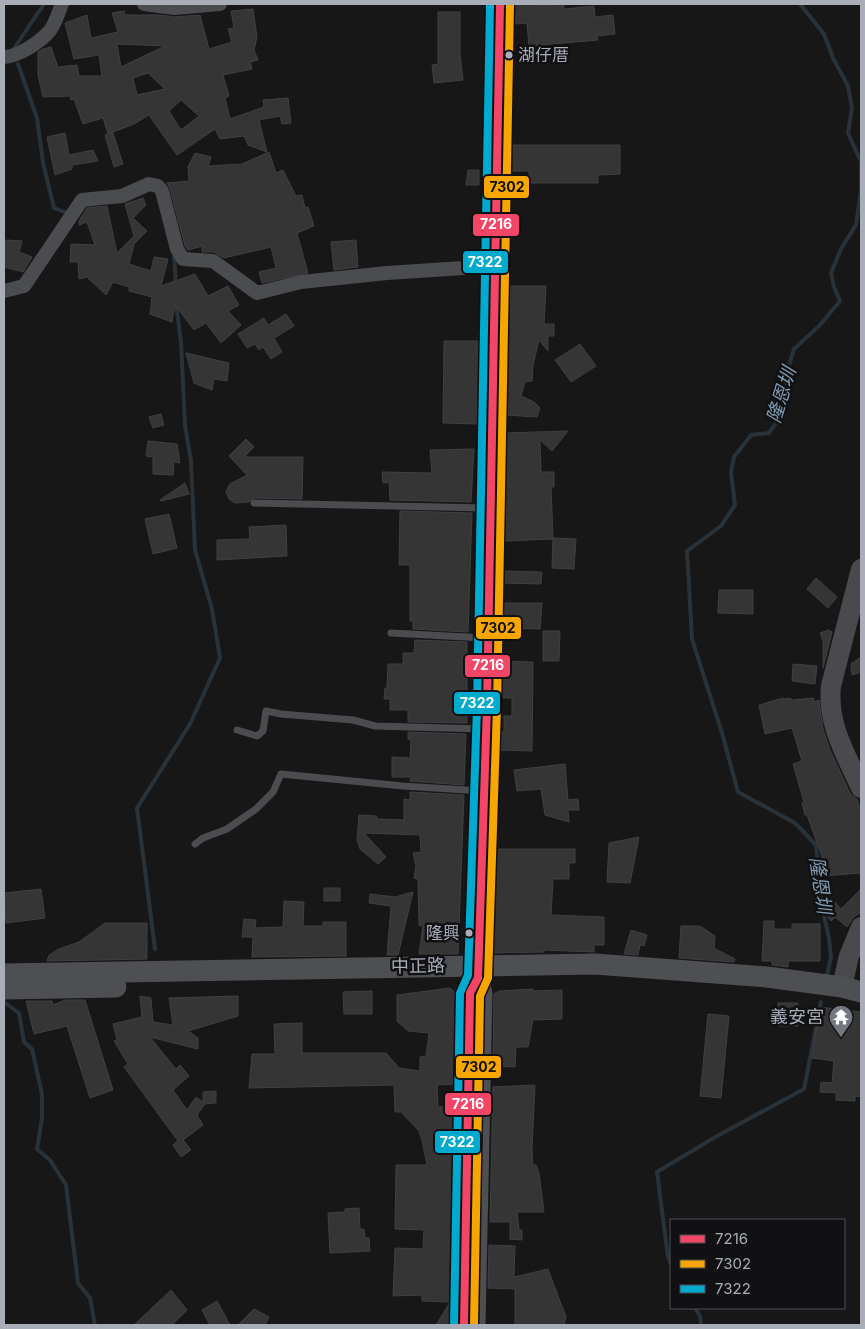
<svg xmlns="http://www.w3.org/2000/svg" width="865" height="1329" font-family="Inter,'Noto Sans TC',sans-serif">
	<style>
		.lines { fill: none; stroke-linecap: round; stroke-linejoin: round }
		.stream { stroke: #2a3239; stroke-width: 4 }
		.building { fill: #353536; stroke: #3f4043; fill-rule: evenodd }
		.lane { stroke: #4b4c50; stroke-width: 7 }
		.street { stroke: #4b4c50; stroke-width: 14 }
		.secondary { stroke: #4a4a4e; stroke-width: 20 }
		.primary { stroke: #4d4f52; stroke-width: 21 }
		.bus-1-casing { stroke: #111113; stroke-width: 11 }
		.bus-2-casing { stroke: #111113; stroke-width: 11 }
		.bus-3-casing { stroke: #111113; stroke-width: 11 }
		.bus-1 { stroke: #f34667; stroke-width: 8 }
		.bus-2 { stroke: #f7a600; stroke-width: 8 }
		.bus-3 { stroke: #00a9ce; stroke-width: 8 }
		.bus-dot { fill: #a8adb8; stroke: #111113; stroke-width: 2 }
		.labels { text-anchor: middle; stroke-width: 5; stroke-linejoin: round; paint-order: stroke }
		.bus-label { font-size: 17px; fill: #a8adb8; stroke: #111113; text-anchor: start }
		.street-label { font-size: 18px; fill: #a8adb8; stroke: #111113 }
		.poi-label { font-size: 18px; fill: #a8adb8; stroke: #111113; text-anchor: end }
		.water-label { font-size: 19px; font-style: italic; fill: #7f9bb3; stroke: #111113 }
		.line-badge { stroke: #111113; stroke-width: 2 }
		.badge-label { font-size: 14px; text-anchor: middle; font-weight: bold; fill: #fff }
		.pale-badge-label { font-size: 14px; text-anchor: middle; font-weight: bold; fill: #111 }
	</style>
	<rect width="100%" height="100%" fill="#171717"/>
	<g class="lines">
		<!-- stream -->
		<path class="stream" d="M800 4 824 34 833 58 848 86 852 108 848 133 861 162V190L856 225 841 249 831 273 834 287 840 301 820 325 794 349 786 375 778 420 769 433 751 435 734 457 731 472 735 505 721 526 687 551 692 639 722 733 738 792 795 823 816 845 822 907 829 938 831 957 827 976
			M13 50 44 4
			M18 64 37 118 43 163 54 208 67 213 70 211
			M174 256 176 284
			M155 949 137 808 190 724 220 658 212 609 195 550 191 461 185 425 181 342 176 304
			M4 1002 19 1013 24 1042 32 1049 42 1094V1118L37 1149 50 1160 66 1185 78 1283 90 1298 95 1325
			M671 1263 668 1257 657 1172 717 1136 804 1089 821 1002
			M695 1308 700 1316 701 1325"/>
	</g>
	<!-- building -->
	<path class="building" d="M514 4H538V5L564 4V9L594 6 595 17 613 15 615 34 597 36 598 40 529 46 527 23 516 24Z
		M253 9 257 37 254 50 258 60 250 62 252 69 223 75 229 96 225 98 230 119 264 107 263 100 288 98 291 123 282 124 280 116 259 120 267 152 248 145 244 136 220 139 215 129 177 155 149 115 134 124 108 134 113 133 123 164 114 167 105 135 108 134 103 118 83 124 74 99 71 100 70 96 43 97 38 75V52L43 49 51 47 58 67 77 65 79 76H102L99 55 74 59 65 23 87 15 91 38 118 32 112 13 124 11 125 15H160L175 17 200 15 209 49 232 42 228 29 234 28 231 11ZM117 44 165 46 121 67ZM148 73 165 89 137 95 133 78ZM181 100 199 116 181 130 169 111Z
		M438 12H460V55L463 80 434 83 432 65 438 64Z
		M65 133 69 155 93 150 98 161 72 165V169L55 175 47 137Z
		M511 145H620V174L598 175V183H529V171H511Z
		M269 152 276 173 283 170 296 196 302 195 305 208 308 207 314 226 297 233 308 273 262 283 259 272 276 268 271 247 224 258 214 252H202V246L188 250 185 246 170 189 167 183 189 181 188 167 195 153 211 157 208 166 242 164Z
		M468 170H479V185H466Z
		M143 198 146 205 133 218 147 231 135 243V241L129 264 151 271 154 257 168 259 161 286 195 274 208 296 228 286 239 305 228 311 241 325 221 343 206 323 194 330 175 305 172 322 150 314 152 297 129 291V287L113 282 106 295 87 277 79 279 78 262H70L71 244 95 245 87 222 79 225V221L87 208 107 206 117 253 134 236 125 204Z
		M6 240 22 241 19 252 32 257 23 272 4 267V247Z
		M356 240 358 267 334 270 331 242Z
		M508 286H546L544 324H554V336H548V351L539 340 533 365 532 381 525 382 521 396 534 402 540 408 537 417 505 415Z
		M286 314 294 326 274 338 282 352 271 359 263 347 259 350 255 344 247 348 238 334 264 318 268 325Z
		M444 341H479L478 424 443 423Z
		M580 344 596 366 571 382 555 360Z
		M186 353 229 363 227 381 214 379 212 390 194 383Z
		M161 414 164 425 153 428 149 417Z
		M568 431 552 451 540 440 541 472H554V487H551L553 539 505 541V433Z
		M246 439 254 447 244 457H303L302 499 254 498 249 502 235 503 229 499 226 491 230 484 247 475 229 456Z
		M148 441 177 444 180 463 174 462 173 475 153 474V457L146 456Z
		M474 449 471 502 390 500 389 482 383 483 382 472 432 473 430 450Z
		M185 483 189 494 161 501 160 500Z
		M400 511 472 513 468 632 413 629V621H410V565H399Z
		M169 514 177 548 153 554 145 519Z
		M286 525 287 556 217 560V540L250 539 249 527Z
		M553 538 576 539 574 569 552 568Z
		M502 571 542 572 541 584 502 583Z
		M816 578 837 597 828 608 807 589Z
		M719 590H753V614L718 613Z
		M501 603H542L540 629 501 628Z
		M829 630 832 632 823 668V641L820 633Z
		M543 631H560L559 661H543Z
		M415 640 467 642V723L408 722V710H390V699H384L385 688H387L388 664H403V653H414Z
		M861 657V672L852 675 851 664Z
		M500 661 533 662 532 751 498 750 499 732H504V716H512V698H502V684H500Z
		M793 664 817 666 815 684 792 681Z
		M783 698 785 699 790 698 792 700 814 698 813 702 819 700 823 729 830 750 850 793 857 799 861 812V873L822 876 821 865H825L807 815H805L802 803 804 802 793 764 802 761 792 728 765 734 759 705Z
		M408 732 466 734 464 785 410 781 411 777H392V757L410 758 411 740 408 739Z
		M565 764 568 800 578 799 579 810H568L569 822 545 815 541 789 517 791 514 770Z
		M410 792 464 795 458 954H419L423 926 419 925 418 879 414 878 416 866 413 853 421 852 420 835 364 833 386 857 378 864 360 849 357 840 359 815 376 816 378 819 404 820V799L410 800Z
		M639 837 630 883 607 882 609 843Z
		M495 849H575V863H569V879H553L551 915 604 917V945H594V952L544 950V952L491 953Z
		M324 888H340V901H324Z
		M41 889 45 918 6 923 4 893Z
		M861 889V912L853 918 847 927 835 917 831 921 826 915V907L833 900 841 909Z
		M413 892 398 955H387L391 906 369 903 370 894 395 897Z
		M284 901 304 902 303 926H323V922H346V956L252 957 253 937H242L244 919 256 920 255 928 283 927Z
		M764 921H774V929H792V924H820V961H788V967L772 965V961H762Z
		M105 923H147V959L47 961 49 955 59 949 79 942Z
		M681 926H700L715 936 714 948 735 959 734 962 679 958Z
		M631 930 647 935 644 946 640 945 638 955 624 954Z
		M450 988 459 996 457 1084 437 1085 438 1107 457 1106 452 1302H451V1325H436L450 1302 422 1301V1295L393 1296 395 1248 423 1249 424 1230 395 1229 396 1165H427L422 1140 419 1131 401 1112H395L394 1085 249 1088 252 1054H275L274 1024 302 1023V1053H386L399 1068 420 1071V1057L426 1056 429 1033 408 1031 397 1021V995Z
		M533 989V991L562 990V1019L533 1020 528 1047H516L515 1067 493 1066 494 994 499 991Z
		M372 991V1014H344L343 992Z
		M140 996 151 998 153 1022 173 1025 169 998 238 996V1016L188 1031 198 1038V1049L150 1037 176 1069 180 1065 189 1076 173 1090 187 1110 196 1097 203 1102V1092L216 1091V1103L205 1104 197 1115 203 1125 183 1140 191 1150 181 1157 173 1145 178 1141 124 1067 128 1064 114 1041 117 1040 113 1024 142 1017Z
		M65 1000H85L113 1090 90 1098 67 1026 34 1034 26 1001H52L53 1005Z
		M778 1003H798V1026H777Z
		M819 1007 861 1012V1097L855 1096V1101L836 1100V1093L820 1092 821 1082 832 1083 834 1061 812 1058Z
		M708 1014 729 1016 721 1098 700 1096Z
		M535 1085 532 1149 533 1165H536L539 1173 544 1212H517L519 1230H522V1240L510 1239V1222H490L493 1087Z
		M359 1208 360 1229H364L365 1238H369L370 1251 330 1253 328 1213 345 1212V1209Z
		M489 1245 515 1246 514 1277 548 1269 566 1317 564 1325H515V1289L488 1288Z
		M171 1290 187 1310 172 1325H134Z
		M217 1301 230 1325H210L202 1310Z
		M254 1309 269 1317 265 1325H238Z"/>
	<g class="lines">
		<!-- lane -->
		<path class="lane" d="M254 503 487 508
			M391 633 485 638
			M237 730 257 736 263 731 266 711 281 714 353 720 375 726 483 729
			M195 844 203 838 227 829 256 809 273 792 281 774 403 786 482 791"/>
		<!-- street -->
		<path class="street" d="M144 4 174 8 220 4
			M4 57C19 56 37 44 48 33 55 26 58 13 62 4
			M4 291 24 286 82 200 122 196 149 184 158 186 162 191 177 249 183 259 213 261 257 293 301 282 387 273 494 266"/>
		<!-- secondary -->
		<path class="secondary" d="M861 569 831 686C827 725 846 754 861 788
			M842 987 849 956 861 927"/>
		<!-- primary -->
		<path class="primary" d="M4 974 595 964 767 977 842 987 861 992
			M4 989 116 987
			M475 1325 482 994 478 978V966L482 872 487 707 500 4"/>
		<defs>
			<path id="bus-1" d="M464 1325 470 993 478 978 487 707 500 4"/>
			<path id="bus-2" d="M474 1325 480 996 488 978 497 707 510 4"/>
			<path id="bus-3" d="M454 1325 460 993 468 975 477 707 490 4"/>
		</defs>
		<!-- bus-1 casing -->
		<use href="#bus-1" class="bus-1-casing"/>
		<!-- bus-2 casing -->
		<use href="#bus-2" class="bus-2-casing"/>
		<!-- bus-3 casing -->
		<use href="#bus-3" class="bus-3-casing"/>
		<!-- bus-1 -->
		<use href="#bus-1" class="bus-1"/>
		<!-- bus-2 -->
		<use href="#bus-2" class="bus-2"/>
		<!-- bus-3 -->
		<use href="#bus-3" class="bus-3"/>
	</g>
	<!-- icons -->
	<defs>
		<symbol id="temple-pin" viewBox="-11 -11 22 30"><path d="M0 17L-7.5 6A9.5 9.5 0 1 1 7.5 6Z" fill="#757880" stroke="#111113"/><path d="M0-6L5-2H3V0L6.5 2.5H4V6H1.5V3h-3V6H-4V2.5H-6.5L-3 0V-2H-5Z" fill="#fff"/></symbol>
	</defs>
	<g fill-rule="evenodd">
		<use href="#temple-pin" x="827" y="1003" width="28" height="38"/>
	</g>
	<!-- markers -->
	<g class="bus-dot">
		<circle cx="509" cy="55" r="4.5"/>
		<circle cx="469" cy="933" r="4.5"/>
	</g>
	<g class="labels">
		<!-- bus labels -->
		<g class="bus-label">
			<text x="518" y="61">湖仔厝</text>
			<text x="460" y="939" text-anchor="end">隆興</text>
		</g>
		<!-- street labels -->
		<g class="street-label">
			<text transform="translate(418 966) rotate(-1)" y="6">中正路</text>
		</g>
		<!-- poi labels -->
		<g class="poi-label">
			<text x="824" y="1023">義安宮</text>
		</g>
		<!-- water labels -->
		<g class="water-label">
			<text transform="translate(781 395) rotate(-73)" y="7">隆恩圳</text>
			<text transform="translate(821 885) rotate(82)" y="7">隆恩圳</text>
		</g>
	</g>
	<g class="line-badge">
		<rect x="483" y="175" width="47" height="24" rx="5" fill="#f7a600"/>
		<rect x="472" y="213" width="48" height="24" rx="5" fill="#f34667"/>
		<rect x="462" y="250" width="47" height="24" rx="5" fill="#00a9ce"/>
		<rect x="475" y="616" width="47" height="24" rx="5" fill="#f7a600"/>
		<rect x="464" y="654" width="47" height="24" rx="5" fill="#f34667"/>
		<rect x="453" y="691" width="48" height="24" rx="5" fill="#00a9ce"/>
		<rect x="455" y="1055" width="47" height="24" rx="5" fill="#f7a600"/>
		<rect x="444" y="1092" width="48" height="24" rx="5" fill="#f34667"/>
		<rect x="434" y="1130" width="47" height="24" rx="5" fill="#00a9ce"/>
	</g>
	<g class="badge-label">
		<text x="496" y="229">7216</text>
		<text x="485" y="267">7322</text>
		<text x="488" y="670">7216</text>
		<text x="477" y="708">7322</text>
		<text x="468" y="1109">7216</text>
		<text x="457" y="1147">7322</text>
	</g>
	<g class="pale-badge-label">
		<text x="507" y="192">7302</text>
		<text x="498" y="633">7302</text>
		<text x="479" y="1072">7302</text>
	</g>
	<!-- border -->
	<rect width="865" height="1329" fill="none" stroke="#a8adb8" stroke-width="10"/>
	<!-- legend -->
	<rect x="670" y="1219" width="175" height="90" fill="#111113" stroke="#4d4f55"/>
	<rect x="680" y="1235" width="25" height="8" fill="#f34667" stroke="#4d4f55"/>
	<text x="715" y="1244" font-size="15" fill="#a8adb8">7216</text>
	<rect x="680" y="1260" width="25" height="8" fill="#f7a600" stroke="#4d4f55"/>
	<text x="715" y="1269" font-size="15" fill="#a8adb8">7302</text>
	<rect x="680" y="1285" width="25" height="8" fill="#00a9ce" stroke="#4d4f55"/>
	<text x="715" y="1294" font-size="15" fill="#a8adb8">7322</text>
</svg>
